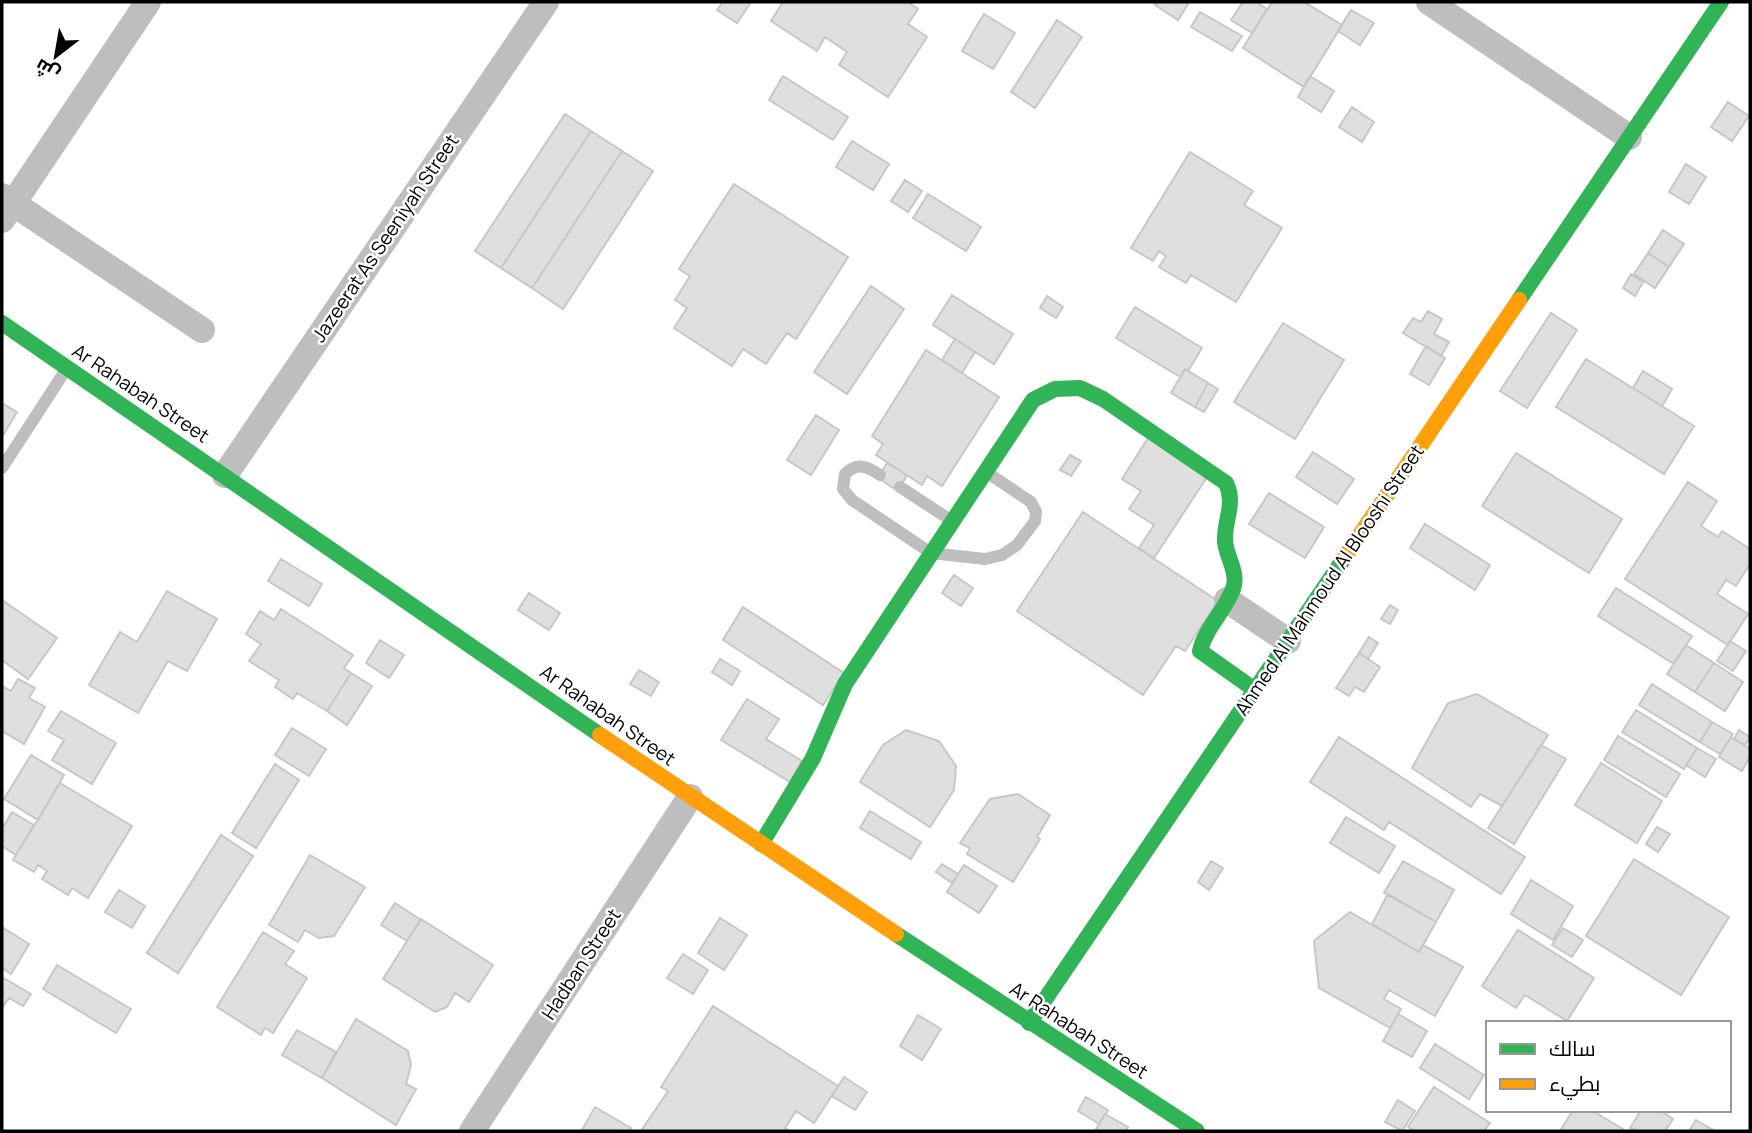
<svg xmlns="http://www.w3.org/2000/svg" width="1752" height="1133" font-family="Manrope,Cairo,sans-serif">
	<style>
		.building { fill: #dfdfdf; stroke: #c7c7c7; stroke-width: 2 }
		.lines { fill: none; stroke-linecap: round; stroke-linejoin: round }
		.lane { stroke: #bebebe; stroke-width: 12 }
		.street { stroke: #bebebe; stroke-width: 26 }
		.fast { stroke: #30b455; stroke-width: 16 }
		.slow { stroke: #ff9f0a; stroke-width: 16 }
		.labels { text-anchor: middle; stroke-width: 5; stroke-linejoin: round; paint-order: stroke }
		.street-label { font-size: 19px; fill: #000; stroke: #fff }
	</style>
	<rect width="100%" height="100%" fill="#fff"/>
	<!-- building -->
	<path class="building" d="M723 2H751L737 23 717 10Z
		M783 2H908L918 9 908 24 927 37 888 97 839 65 847 52 825 37 817 51 771 21Z
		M1157 2H1183L1188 4 1178 20 1155 5Z
		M1243 2H1256L1267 9 1252 33 1231 20Z
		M1272 2H1304L1342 25 1304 87 1243 48Z
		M1351 10 1374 23 1360 45 1338 31Z
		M1200 12 1242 36 1232 51 1191 27Z
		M984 14 1015 33 993 69 962 51Z
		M1057 20 1082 37 1035 108 1011 92Z
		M783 76 848 117 833 140 769 100Z
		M1310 76 1334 91 1321 112 1298 97Z
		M1728 102 1749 116 1732 141 1711 127Z
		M1352 107 1374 122 1362 142 1339 127Z
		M565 114 591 131 501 268 475 251Z
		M591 131 622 151 532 288 501 268Z
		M852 141 889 164 873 190 836 167Z
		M622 151 653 171 563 309 532 288Z
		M1190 152 1253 191 1244 205 1282 228 1236 302 1191 275 1186 283 1159 267 1166 256 1159 251 1153 261 1131 248Z
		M1686 164 1706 177 1689 204 1669 192Z
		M905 180 922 191 908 212 891 201Z
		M734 184 848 257 796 339 787 333 766 364 743 349 732 366 674 328 687 308 675 300 690 276 679 269Z
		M928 194 981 227 966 251 913 218Z
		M1663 230 1684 244 1669 267 1648 253Z
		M1648 253 1669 267 1655 288 1634 274Z
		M1631 274 1643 282 1635 296 1623 288Z
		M871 286 904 309 847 394 814 372Z
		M952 295 1013 334 994 364 933 325Z
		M1047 296 1063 307 1056 318 1040 308Z
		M1135 307 1202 348 1188 371 1185 369 1180 377 1116 338Z
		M1428 311 1442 319 1434 334 1449 342 1441 356 1403 333 1413 318 1421 322Z
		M1551 313 1577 330 1527 408 1500 391Z
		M1283 323 1344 360 1295 439 1234 402Z
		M955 339 975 352 962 373 942 360Z
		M1426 346 1445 358 1429 385 1410 374Z
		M926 350 999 397 942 486 927 476 922 485 876 455 883 444 872 436Z
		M1586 359 1694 426 1664 474 1556 407Z
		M1185 369 1208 383 1195 407 1171 393Z
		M1643 371 1672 389 1662 406 1633 388Z
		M1208 383 1218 389 1204 412 1195 407Z
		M2 403 17 412 2 437Z
		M816 415 839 430 811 475 787 460Z
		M1150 435 1209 474 1154 558 1139 548 1154 525 1129 509 1141 491 1122 479Z
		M1313 452 1354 479 1337 504 1296 477Z
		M1516 453 1622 519 1589 573 1482 506Z
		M1070 455 1081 461 1071 476 1060 470Z
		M887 463 907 475 898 491 878 478Z
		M1688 482 1717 501 1701 526 1718 537 1722 531 1750 549V564L1736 586 1726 580 1717 594 1748 614 1728 645 1625 579Z
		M1269 493 1324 527 1305 558 1249 524Z
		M1083 512 1218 601 1185 651 1176 646 1143 695 1017 611Z
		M1425 524 1490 565 1475 590 1410 548Z
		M281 559 322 584 309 606 268 581Z
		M954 575 973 588 961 606 942 593Z
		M1616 588 1692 636 1674 664 1598 616Z
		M167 591 217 619 187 671 168 661 138 713 89 685 120 632 137 642Z
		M529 593 560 613 549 630 518 610Z
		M2 600 57 638 28 679 2 660Z
		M1390 605 1398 610 1390 624 1381 619Z
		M743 607 844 673 823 705 723 640Z
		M281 609 353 655 344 668 351 673 327 711 297 693 293 699 275 687 279 680 249 661 261 644 246 634 260 611 274 620Z
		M1369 637 1378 643 1368 659 1359 653Z
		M380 640 404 655 389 678 366 663Z
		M1730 641 1746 651 1733 671 1717 661Z
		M1686 645 1714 663 1695 692 1667 674Z
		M1359 653 1380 667 1364 692 1355 687 1349 696 1336 688Z
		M720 659 740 671 732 685 712 672Z
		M1714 663 1743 682 1725 711 1695 692Z
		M639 670 659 682 651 696 630 684Z
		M351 673 372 686 347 725 327 711Z
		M18 679 35 688 29 698 45 707 24 744 2 731V686L11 691Z
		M1652 684 1712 722 1700 742 1639 705Z
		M1477 694 1548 735 1502 806 1480 794 1471 807 1412 768 1448 703Z
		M747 699 779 719 766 739 802 761 790 782 721 740Z
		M1636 710 1697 748 1684 769 1622 732Z
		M61 711 116 743 92 784 52 760 64 740 48 731Z
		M1712 722 1733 734 1720 754 1700 742Z
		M292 728 326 749 309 776 275 755Z
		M906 730 939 741 956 766 954 790 930 827 860 782 883 745Z
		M1739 730 1750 737 1745 745 1734 739Z
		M1618 736 1680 774 1666 797 1604 760Z
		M1339 737 1525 857 1501 894 1389 822 1384 830 1310 782Z
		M1731 737 1750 749V757L1742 771 1719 757Z
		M1541 745 1566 759 1514 844 1488 828Z
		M1697 748 1716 759 1705 777 1686 765Z
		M31 755 64 775 38 820 4 799Z
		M1601 763 1662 801 1637 843 1575 805Z
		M275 764 299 780 256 848 232 833Z
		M60 783 132 826 88 898 72 888 68 895 42 879 47 871 38 865 34 872 13 860Z
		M1018 794 1050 815 1037 837 1040 839 1013 882 967 854 970 848 960 843 990 799Z
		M870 811 921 842 911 859 860 828Z
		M12 812 34 825 16 855 2 846V829Z
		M1346 817 1395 846 1379 873 1330 843Z
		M1657 827 1670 834 1658 852 1646 844Z
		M221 835 253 856 178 973 147 953Z
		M310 855 365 887 334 936 319 938 305 930 298 942 269 925Z
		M1634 859 1729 917 1681 995 1586 936Z
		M1211 861 1223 868 1209 890 1198 882Z
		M1403 861 1454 890 1436 922 1384 893Z
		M942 864 958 874 952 883 936 872Z
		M964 865 997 886 979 913 947 892Z
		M1531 880 1573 906 1553 940 1511 914Z
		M119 890 145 906 132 928 105 912Z
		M1388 894 1436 922 1419 952 1372 924Z
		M395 903 421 920 407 941 381 925Z
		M1350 912 1419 952 1423 945 1463 967 1435 1016 1389 990 1384 999 1401 1009 1390 1028 1319 988 1314 941Z
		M720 918 747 935 724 970 698 953Z
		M421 919 493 965 469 1002 455 993 447 1007 435 1012 383 979Z
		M2 927 29 944 11 974 2 968Z
		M1563 928 1583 940 1572 957 1552 945Z
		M1518 930 1594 978 1567 1021 1525 995 1516 1008 1482 986Z
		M263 932 294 951 285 964 307 978 273 1033 265 1028 261 1035 217 1007Z
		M683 954 708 970 693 994 667 978Z
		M57 965 131 1009 116 1033 43 989Z
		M2 977 31 994 23 1006 9 998 2 1008Z
		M713 1006 838 1086 814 1123 796 1111 785 1128 790 1131H641L668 1091 661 1087Z
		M1398 1014 1427 1031 1412 1057 1383 1041Z
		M918 1015 941 1029 922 1060 900 1046Z
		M356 1019 408 1051 411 1065 406 1084 416 1089 396 1125 322 1078Z
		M297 1030 336 1052 322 1078 282 1055Z
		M1435 1044 1484 1075 1469 1099 1420 1068Z
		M844 1077 867 1092 855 1110 832 1096Z
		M1434 1087 1490 1123 1484 1131H1415L1408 1127Z
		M1086 1097 1108 1110 1099 1124 1078 1111Z
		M1398 1100 1415 1111 1402 1131 1385 1122Z
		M595 1107 631 1128 629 1131 582 1130Z
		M1573 1110H1591L1626 1131H1560Z
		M1641 1110H1660L1673 1119 1665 1131H1636L1630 1128Z
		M1105 1114 1128 1127 1125 1131H1095Z
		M1696 1120 1715 1131H1689Z"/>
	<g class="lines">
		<!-- lane -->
		<path class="lane" d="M2 468 65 371
			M880 475C867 466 857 462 845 474L843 489 852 500 931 553 985 559 1002 555 1017 545 1035 521 1036 512 1031 502 988 473
			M900 487 949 519"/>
		<!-- street -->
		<path class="street" d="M1429 2 1629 137
			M2 196 202 330
			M2 220 148 2
			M225 475 546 2
			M1227 600 1288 641
			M472 1131 690 797"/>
		<!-- fast -->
		<path class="fast" d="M1519 300 1721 2
			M2 323 600 735
			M761 844 813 758 845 684 1033 400 1055 389 1080 388 1103 399 1226 483C1236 504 1224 520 1225 541 1226 557 1239 572 1233 589 1225 611 1205 628 1200 651L1255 690
			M896 934 1197 1131
			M1029 1023 1345 557"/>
		<!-- slow -->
		<path class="slow" d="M1345 557 1519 300
			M600 735 896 934"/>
	</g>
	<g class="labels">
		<!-- street labels -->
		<g class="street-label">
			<text transform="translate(385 238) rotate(-56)" y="7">Jazeerat As Seeniyah Street</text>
			<text transform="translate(141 393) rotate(34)" y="7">Ar Rahabah Street</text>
			<text transform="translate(1329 580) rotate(-56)" y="7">Ahmed Al Mahmoud Al Blooshi Street</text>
			<text transform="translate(608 715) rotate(35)" y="7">Ar Rahabah Street</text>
			<text transform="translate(581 964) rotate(-57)" y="7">Hadban Street</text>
			<text transform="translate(1079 1030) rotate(33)" y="7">Ar Rahabah Street</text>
		</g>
	</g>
	<!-- border -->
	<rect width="1752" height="1133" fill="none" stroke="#000000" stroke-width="7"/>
	<!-- legend -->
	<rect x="1486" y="1021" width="245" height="91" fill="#ffffff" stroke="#999999" stroke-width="2"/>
	<rect x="1500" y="1044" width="35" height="10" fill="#30b455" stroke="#999999" stroke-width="2"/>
	<text x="1549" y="1056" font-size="21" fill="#000000">سالك</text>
	<rect x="1500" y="1079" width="35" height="10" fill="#ff9f0a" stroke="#999999" stroke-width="2"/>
	<text x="1549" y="1091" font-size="21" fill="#000000">بطيء</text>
	<!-- north arrow -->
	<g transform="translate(56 56) rotate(211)" stroke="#ffffff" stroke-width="5" paint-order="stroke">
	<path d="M0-5L12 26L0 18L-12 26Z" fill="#000000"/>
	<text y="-10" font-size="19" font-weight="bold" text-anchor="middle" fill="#000000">ش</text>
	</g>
</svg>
